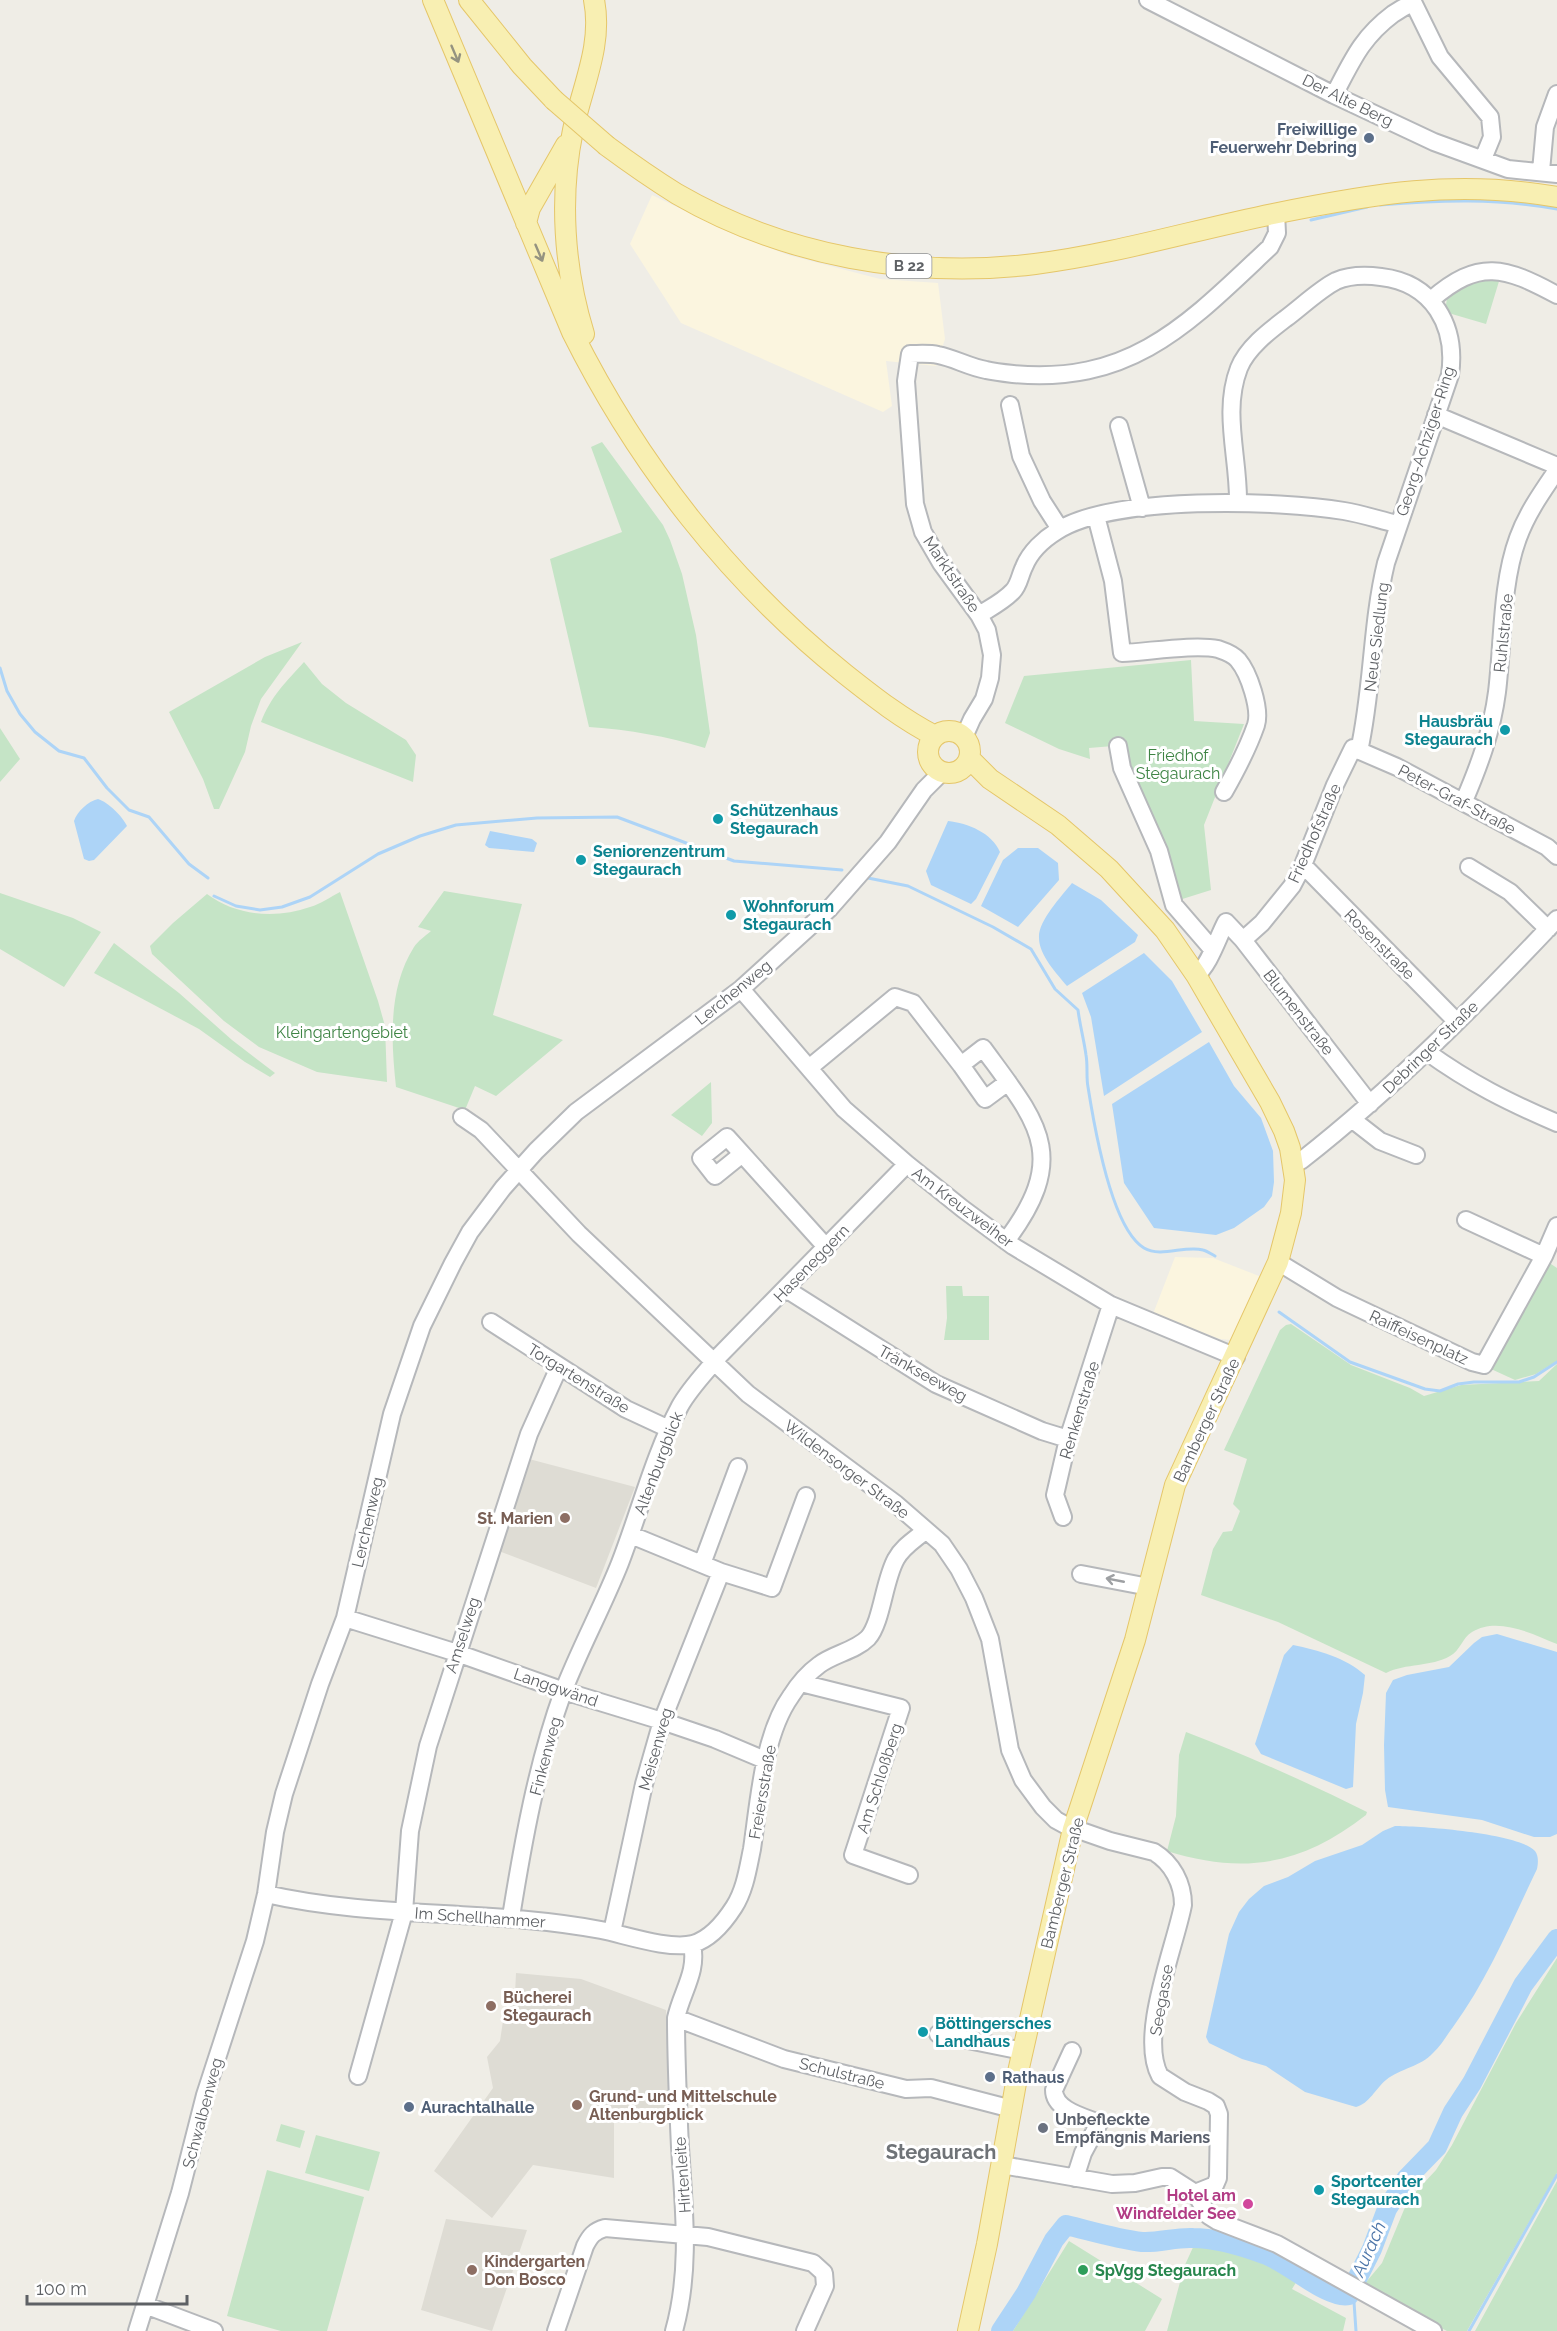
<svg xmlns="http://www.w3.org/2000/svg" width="1557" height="2331" font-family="Raleway,sans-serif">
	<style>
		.commercial { fill: #fbf5df }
		.education { fill: #dedcd4 }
		.green { fill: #c5e4c6 }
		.water { fill: #add4f7 }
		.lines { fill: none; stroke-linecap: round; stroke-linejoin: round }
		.stream { stroke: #add4f7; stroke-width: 3 }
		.river { stroke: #add4f7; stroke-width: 20 }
		.minor-casing { stroke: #b6b8bb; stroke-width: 20 }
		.major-casing { stroke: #e5c669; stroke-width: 22 }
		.minor { stroke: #fff; stroke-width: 16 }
		.major { stroke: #f8efb2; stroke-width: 20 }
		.major-bridge-casing { stroke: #e5c669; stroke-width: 22; stroke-linecap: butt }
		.major-bridge { stroke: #f8efb2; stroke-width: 20 }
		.oneway { stroke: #949380 }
		.oneway2 { stroke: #9ea0a3 }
		.service-dot { fill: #5c6f8a; stroke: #fff; stroke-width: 2 }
		.culture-dot { fill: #0f9aa8; stroke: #fff; stroke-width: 2 }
		.education-dot { fill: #8d6e63; stroke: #fff; stroke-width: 2 }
		.worship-dot { fill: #6b7280; stroke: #fff; stroke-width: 2 }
		.hotel-dot { fill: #d1479c; stroke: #fff; stroke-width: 2 }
		.leisure-dot { fill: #2e9e5b; stroke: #fff; stroke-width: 2 }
		.labels { text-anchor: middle; stroke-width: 6; stroke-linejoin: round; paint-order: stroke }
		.shield { fill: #fff; stroke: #8e9093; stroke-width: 1.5 }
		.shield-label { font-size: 15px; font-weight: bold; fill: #5e6165 }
		.street-label { font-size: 16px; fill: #5e6165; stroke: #fff }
		.service-label { font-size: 16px; font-weight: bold; fill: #4e5e75; stroke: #fff; text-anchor: start }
		.culture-label { font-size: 16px; font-weight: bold; fill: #0d838f; stroke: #fff; text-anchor: start }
		.park-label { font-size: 16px; fill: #3e8444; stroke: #fff }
		.education-label { font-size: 16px; font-weight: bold; fill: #785e54; stroke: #fff; text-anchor: start }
		.worship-label { font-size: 16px; font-weight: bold; fill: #5b616d; stroke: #fff; text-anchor: start }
		.hotel-label { font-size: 16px; font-weight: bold; fill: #b23c85; stroke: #fff; text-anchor: end }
		.leisure-label { font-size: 16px; font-weight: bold; fill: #27864d; stroke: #fff; text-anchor: start }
		.water-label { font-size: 18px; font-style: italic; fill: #4c75a8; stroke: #fff }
		.quarter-label { font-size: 20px; font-weight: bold; fill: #6f7377; stroke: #fff }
	</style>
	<rect width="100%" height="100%" fill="#efede6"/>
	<!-- commercial -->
	<path class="commercial" d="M652 195 729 232 788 255 880 279 938 283 945 339 936 366 886 361 892 406 883 412 681 323 630 244Z
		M1175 1257 1213 1258 1259 1276 1232 1340 1220 1339 1153 1314Z"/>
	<!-- education -->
	<path class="education" d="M529 1459 635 1487 596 1588 496 1550Z
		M516 1973 581 1979 666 2010 673 2122 614 2123V2178L533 2165 492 2218 434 2171 493 2088 487 2057 500 2041 506 2001 515 1994Z
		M446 2219 527 2230 492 2331 421 2310Z"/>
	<!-- green -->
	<path class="green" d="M1500 278 1486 324 1445 312 1448 291 1464 282Z
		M602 442 663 525 670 540 682 574 696 635 710 733 705 748C665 736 631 730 589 727L550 559 622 532 591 447Z
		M302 642 261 699 251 726 245 752 219 809H214L203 779 169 712 265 657Z
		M1191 660 1194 721 1244 724 1204 825 1211 890 1176 901 1127 767 1125 745 1089 748 1090 759 1059 749 1005 723 1024 676Z
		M304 662 322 684 346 703 406 740 416 755 413 782 261 722C271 696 286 682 304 662Z
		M0 728 20 759 0 782Z
		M444 891 522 904 493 1015 563 1040 496 1096 475 1086 465 1110 396 1087C391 1041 388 988 414 947 418 941 425 936 431 931L418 927Z
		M340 892 378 1001 385 1026 387 1082 317 1072 259 1047 224 1021 152 954 150 946 173 923 207 894C236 916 276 919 310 907 321 904 330 897 340 892Z
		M0 893 73 918 101 932 64 987 0 949Z
		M114 943 179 993 232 1040 275 1073 270 1077 245 1062 199 1029 94 973Z
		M711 1082 712 1123 702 1136 671 1115Z
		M1548 1262 1557 1268V1361L1536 1374 1515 1380 1491 1369Z
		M946 1286H962L963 1296H989V1340H944L947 1318Z
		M1291 1324 1351 1365 1410 1388 1424 1396 1461 1385 1539 1381 1557 1364V1644C1532 1634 1498 1616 1472 1632 1462 1638 1460 1651 1450 1656 1431 1667 1406 1663 1386 1673L1278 1622 1201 1595 1213 1549 1223 1532 1232 1531 1240 1511 1233 1504 1247 1459 1224 1450 1280 1330 1286 1325Z
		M1186 1732C1248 1756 1307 1782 1367 1812L1366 1815C1302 1865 1244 1875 1167 1851L1176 1816 1179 1755Z
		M1557 1958V2173L1467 2331H1447L1362 2287 1382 2263 1408 2200 1436 2170 1452 2145 1516 2023Z
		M281 2124 305 2131 300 2148 276 2141Z
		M316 2135 380 2152 369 2191 305 2173Z
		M267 2170 364 2197 327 2331H281L227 2316Z
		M1557 2181V2331H1475Z
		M1069 2241 1162 2299 1145 2331H1013Z
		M1195 2243C1238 2249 1261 2257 1300 2276L1292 2289 1346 2318 1343 2331H1167L1184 2267Z"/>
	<!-- water -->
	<path class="water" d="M98 799C108 802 123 817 127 826L94 860 89 861 84 859 74 821C77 812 88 801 98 799Z
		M948 821C968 823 992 833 1000 852L976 899 971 904 931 885 926 871Z
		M490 831 532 839 537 843 534 852 489 848 485 845Z
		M1018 848H1038L1058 863 1059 880 1018 927 981 906 1003 860Z
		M1072 883 1101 900 1138 935 1135 942 1067 986C1057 974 1039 955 1039 938 1038 921 1061 897 1072 883Z
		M1144 953 1172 981 1202 1032 1104 1096 1091 1017 1082 993Z
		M1209 1042 1234 1086 1261 1118 1273 1151 1274 1182 1272 1196 1264 1207 1234 1228 1216 1235 1154 1228 1124 1183 1112 1104Z
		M1497 1634 1557 1652V1834L1550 1837H1534L1482 1820 1388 1807 1385 1790 1384 1745 1386 1693 1393 1680 1407 1675 1449 1667 1474 1643 1482 1637Z
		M1293 1645C1318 1650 1346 1658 1365 1675L1363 1693 1356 1724 1353 1787 1346 1789 1261 1754 1255 1744 1284 1655Z
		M1395 1826C1420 1826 1519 1833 1535 1851 1539 1856 1538 1864 1537 1869 1511 1923 1488 1979 1453 2027 1446 2036 1441 2046 1433 2053 1420 2067 1401 2068 1386 2080 1376 2088 1369 2104 1356 2107L1305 2092 1266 2066 1242 2059 1209 2043 1206 2037 1229 1934 1239 1912 1249 1899 1264 1886 1288 1877 1315 1861 1362 1845 1383 1831Z"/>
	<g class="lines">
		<!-- stream -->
		<path class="stream" d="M1380 205C1440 200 1497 198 1557 209
			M1311 220 1367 207
			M0 668 7 691 20 714 35 732 59 751 84 758 107 788 129 810 149 817 189 864 208 878
			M868 878 908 886 993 927 1031 949 1055 989 1078 1010C1080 1026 1084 1040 1086 1055 1088 1066 1086 1077 1088 1087 1094 1125 1111 1228 1144 1248 1161 1258 1185 1245 1203 1250 1207 1251 1211 1254 1215 1256
			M214 896 236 906 260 910 282 907 310 897 378 854 420 836 456 825 537 818 617 817 734 861 842 870
			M1279 1312 1350 1362 1425 1389 1440 1391 1458 1384 1474 1382H1519L1534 1377 1557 1362
			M1349 2295 1354 2302 1356 2331
			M1469 2331 1557 2175"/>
		<!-- river -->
		<path class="river" d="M1001 2331 1026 2293 1054 2240 1066 2225C1091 2231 1117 2239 1142 2242 1159 2243 1176 2237 1193 2238 1216 2238 1242 2246 1264 2254 1288 2262 1328 2300 1349 2295L1372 2249 1387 2209 1406 2179 1437 2147 1453 2112 1472 2083 1523 1985 1557 1939"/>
		<defs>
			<path id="minor" d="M1148 0 1334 95 1434 142 1508 169 1557 174
				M1334 95C1352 61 1361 38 1393 14 1400 10 1407 4 1414 4L1440 57 1490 117 1492 137 1483 159
				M1541 171 1545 127 1557 94
				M1431 300C1479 258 1505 267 1557 295
				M1010 405 1021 456 1042 501 1060 529
				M1436 415 1557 466
				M1119 426 1142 508
				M1238 503C1239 458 1222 412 1239 368 1247 348 1268 332 1285 319 1300 308 1320 289 1336 281 1350 275 1366 275 1381 277 1433 283 1457 326 1450 375L1386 563C1371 625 1373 689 1359 751
				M1096 516 1113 581 1122 653C1148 652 1194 644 1218 649 1224 651 1234 655 1238 660 1249 673 1261 709 1256 725 1248 748 1236 771 1224 792
				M979 615C990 608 1004 601 1013 591 1019 585 1020 575 1024 567 1030 552 1044 539 1057 531 1113 495 1279 500 1344 511 1362 514 1380 520 1397 524
				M964 737 972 719 984 699 990 678 992 655 987 630 979 615 941 563 923 532 915 504 906 381 910 354C919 354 929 353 938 355 954 358 969 367 986 370 995 372 1004 373 1013 374 1133 385 1190 322 1270 247L1277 233 1276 213
				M1118 746 1122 768 1159 851 1174 905 1212 949
				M1464 801C1479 766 1492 731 1497 692 1503 643 1501 584 1518 538 1527 513 1542 492 1557 470
				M1303 865 1457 1022
				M1469 867 1510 892 1548 929
				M1243 940 1262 923 1292 886 1303 865 1335 785 1353 748 1397 767 1547 847 1557 856
				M1196 975C1209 966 1218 937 1226 922L1243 940 1370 1104
				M741 989 844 1109 907 1164 963 1209 1013 1246 1111 1305 1236 1357
				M1427 1052C1470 1083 1508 1102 1557 1123
				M961 1065 985 1099 1008 1082
				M809 1068 895 997 913 1003 961 1065 983 1048C1037 1122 1071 1155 1006 1241
				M462 1117 481 1130 579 1234 748 1394 896 1504 942 1544 959 1569 974 1598 990 1639 1010 1750 1023 1780 1043 1807 1056 1820 1067 1826 1110 1841 1154 1852C1172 1863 1183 1883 1183 1905 1175 1947 1138 2036 1160 2076L1185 2092 1208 2101 1216 2106 1219 2114 1218 2178 1215 2185 1195 2193
				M1353 1120 1380 1141 1416 1155
				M741 1155 715 1176 701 1158 727 1137 827 1248
				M1294 1164 1302 1160C1395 1087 1477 1004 1557 919
				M1466 1220 1544 1256
				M1278 1262 1337 1298 1472 1362 1484 1365 1544 1256 1557 1226
				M786 1289 936 1384 1042 1431 1068 1439
				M491 1322 626 1409 669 1429
				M1063 1517 1055 1495 1068 1439 1111 1305
				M631 1535 721 1572 772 1588 806 1496
				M702 1564 738 1467
				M1081 1574 1149 1587
				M345 1618 457 1653 564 1691 662 1721 715 1739 765 1760
				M801 1683 901 1708 853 1855 909 1875
				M266 1894C376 1919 490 1909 601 1930 626 1935 669 1950 693 1944 710 1939 725 1921 734 1907 745 1890 748 1868 752 1849 759 1802 763 1735 791 1696 798 1685 808 1673 819 1665 833 1654 855 1651 868 1638 882 1622 884 1580 896 1559 903 1546 916 1539 926 1530
				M511 1917C523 1842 537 1764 563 1692 580 1648 603 1606 620 1563 640 1511 654 1455 680 1406 690 1388 706 1372 719 1356L907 1164
				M612 1932 644 1784 662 1721 721 1572
				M676 2018 784 2059 906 2089 931 2088 1012 2109
				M938 2034 1023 2051
				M1072 2051 1054 2090C1054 2110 1084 2117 1099 2123L1083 2153 1075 2178
				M358 2076 404 1912 410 1831 428 1746 529 1434 559 1367
				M1002 2165 1112 2184 1135 2183 1162 2177H1170L1195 2193 1209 2216 1217 2221 1277 2244 1433 2331
				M145 2305 214 2331
				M137 2331 180 2193 205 2095 255 1941 266 1894 275 1832 284 1794 320 1684 345 1618 392 1414 422 1326 453 1263 470 1232 503 1188 536 1151 576 1112 741 989 830 908 888 842 924 790 942 772
				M556 2331 585 2246C590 2236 594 2231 605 2228L708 2237 813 2263 824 2273 825 2286 805 2331
				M674 2331C691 2270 684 2210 680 2147 678 2104 676 2061 676 2018 682 1991 698 1972 692 1944"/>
			<path id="major" d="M433 0 572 332C638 464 730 582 845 674 874 697 902 719 935 736
				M469 0 522 66 554 100
				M607 146C630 163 653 179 677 194 784 256 913 279 1035 264 1115 254 1194 230 1273 214 1371 194 1456 179 1557 197
				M526 223 530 208 566 145
				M584 334C564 269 559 197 573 130 582 87 603 45 594 0
				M928 752a21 21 0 1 1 42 0a21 21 0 1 1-42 0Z
				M968 2331 987 2244 1018 2072 1073 1829 1135 1640 1175 1485 1278 1262 1291 1213 1295 1180 1290 1148 1284 1131 1270 1102 1196 975 1165 930 1109 869 1058 825 990 779 969 758"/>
		</defs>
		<!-- minor casing -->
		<use href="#minor" class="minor-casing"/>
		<!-- major casing -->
		<use href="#major" class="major-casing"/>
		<!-- minor -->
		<use href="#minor" class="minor"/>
		<!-- major -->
		<use href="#major" class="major"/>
		<defs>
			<path id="major-bridge" d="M554 100 607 146"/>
		</defs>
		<!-- major-bridge casing -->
		<use href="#major-bridge" class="major-bridge-casing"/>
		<!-- major-bridge -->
		<use href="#major-bridge" class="major-bridge"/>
	</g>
	<!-- one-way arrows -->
	<defs><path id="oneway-shaft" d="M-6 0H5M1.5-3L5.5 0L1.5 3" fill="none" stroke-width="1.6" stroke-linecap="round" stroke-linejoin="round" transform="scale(1.5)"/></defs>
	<g class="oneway">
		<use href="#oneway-shaft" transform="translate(455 54) rotate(67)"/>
		<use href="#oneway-shaft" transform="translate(539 253) rotate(67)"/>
	</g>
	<use class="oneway2" href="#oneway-shaft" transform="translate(1115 1580) rotate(-169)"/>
	<!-- markers -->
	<g class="service-dot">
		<circle cx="1369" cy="138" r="6"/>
		<circle cx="990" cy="2077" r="6"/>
		<circle cx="409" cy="2107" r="6"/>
	</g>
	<g class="culture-dot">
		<circle cx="1505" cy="730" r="6"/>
		<circle cx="718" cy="819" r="6"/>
		<circle cx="581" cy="860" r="6"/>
		<circle cx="731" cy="915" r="6"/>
		<circle cx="923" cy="2032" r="6"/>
		<circle cx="1319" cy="2190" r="6"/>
	</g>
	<g class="education-dot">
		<circle cx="565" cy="1518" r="6"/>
		<circle cx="491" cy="2006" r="6"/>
		<circle cx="577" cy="2105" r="6"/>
		<circle cx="472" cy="2270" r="6"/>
	</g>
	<circle class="worship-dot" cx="1043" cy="2128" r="6"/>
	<circle class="hotel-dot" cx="1248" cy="2204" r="6"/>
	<circle class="leisure-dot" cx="1083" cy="2270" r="6"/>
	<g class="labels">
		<!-- shield labels -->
		<rect class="shield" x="886.5" y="254" width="45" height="24" rx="4.5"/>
		<g class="shield-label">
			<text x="909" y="271">B 22</text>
		</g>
		<!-- street labels -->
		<g class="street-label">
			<text transform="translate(1348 100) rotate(26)" y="6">Der Alte Berg</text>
			<text transform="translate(1425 441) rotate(-72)" y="6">Georg-Achziger-Ring</text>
			<text transform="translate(952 574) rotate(56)" y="6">Marktstraße</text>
			<text transform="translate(1503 633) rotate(-84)" y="6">Ruhlstraße</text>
			<text transform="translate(1376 637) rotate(-83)" y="6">Neue Siedlung</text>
			<text transform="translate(1457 799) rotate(28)" y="6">Peter-Graf-Straße</text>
			<text transform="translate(1314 833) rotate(-66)" y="6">Friedhofstraße</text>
			<text transform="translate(1380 944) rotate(45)" y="6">Rosenstraße</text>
			<text transform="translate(733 992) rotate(-39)" y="6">Lerchenweg</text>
			<text transform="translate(1299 1012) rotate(52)" y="6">Blumenstraße</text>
			<text transform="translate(1430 1047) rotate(-44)" y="6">Debringer Straße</text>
			<text transform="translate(963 1207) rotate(37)" y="6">Am Kreuzweiher</text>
			<text transform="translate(811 1263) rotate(-46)" y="6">Haseneggern</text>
			<text transform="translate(1419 1337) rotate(25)" y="6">Raiffeisenplatz</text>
			<text transform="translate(923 1373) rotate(29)" y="6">Tränkseeweg</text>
			<text transform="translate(579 1378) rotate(32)" y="6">Torgartenstraße</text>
			<text transform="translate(1079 1410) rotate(-73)" y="6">Renkenstraße</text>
			<text transform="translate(1206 1420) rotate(-65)" y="6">Bamberger Straße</text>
			<text transform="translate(658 1463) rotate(-69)" y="6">Altenburgblick</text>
			<text transform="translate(847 1469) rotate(37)" y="6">Wildensorger Straße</text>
			<text transform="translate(367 1522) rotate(-77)" y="6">Lerchenweg</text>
			<text transform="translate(462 1635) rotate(-72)" y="6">Amselweg</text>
			<text transform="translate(556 1687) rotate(19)" y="6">Langgwänd</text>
			<text transform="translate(655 1749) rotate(-74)" y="6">Meisenweg</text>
			<text transform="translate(545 1756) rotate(-75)" y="6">Finkenweg</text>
			<text transform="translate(879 1778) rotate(-72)" y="6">Am Schloßberg</text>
			<text transform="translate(762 1792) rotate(-80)" y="6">Freiersstraße</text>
			<text transform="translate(1062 1883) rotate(-76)" y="6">Bamberger Straße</text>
			<text transform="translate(480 1917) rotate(4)" y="6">Im Schellhammer</text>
			<text transform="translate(1161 2000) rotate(-80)" y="6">Seegasse</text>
			<text transform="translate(842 2073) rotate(14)" y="6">Schulstraße</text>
			<text transform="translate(202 2113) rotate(-75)" y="6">Schwalbenweg</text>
			<text transform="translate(682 2175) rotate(-94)" y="6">Hirtenleite</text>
		</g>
		<!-- service labels -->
		<g class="service-label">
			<text x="1357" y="135" text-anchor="end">Freiwillige<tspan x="1357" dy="18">Feuerwehr Debring</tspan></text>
			<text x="1002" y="2083">Rathaus</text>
			<text x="421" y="2113">Aurachtalhalle</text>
		</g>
		<!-- culture labels -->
		<g class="culture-label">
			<text x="1493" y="727" text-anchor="end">Hausbräu<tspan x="1493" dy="18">Stegaurach</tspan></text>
			<text x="730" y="816">Schützenhaus<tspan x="730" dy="18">Stegaurach</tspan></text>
			<text x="593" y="857">Seniorenzentrum<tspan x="593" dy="18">Stegaurach</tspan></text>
			<text x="743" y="912">Wohnforum<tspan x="743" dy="18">Stegaurach</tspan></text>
			<text x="935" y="2029">Böttingersches<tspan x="935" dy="18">Landhaus</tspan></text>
			<text x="1331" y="2187">Sportcenter<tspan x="1331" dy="18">Stegaurach</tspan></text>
		</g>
		<!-- park labels -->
		<g class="park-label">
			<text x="1178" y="761">Friedhof<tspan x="1178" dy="18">Stegaurach</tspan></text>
			<text x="342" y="1038">Kleingartengebiet</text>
		</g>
		<!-- education labels -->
		<g class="education-label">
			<text x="553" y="1524" text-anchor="end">St. Marien</text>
			<text x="503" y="2003">Bücherei<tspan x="503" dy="18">Stegaurach</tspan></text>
			<text x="589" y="2102">Grund- und Mittelschule<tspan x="589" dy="18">Altenburgblick</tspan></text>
			<text x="484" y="2267">Kindergarten<tspan x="484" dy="18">Don Bosco</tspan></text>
		</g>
		<!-- worship labels -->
		<g class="worship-label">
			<text x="1055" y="2125">Unbefleckte<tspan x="1055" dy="18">Empfängnis Mariens</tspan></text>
		</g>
		<!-- hotel labels -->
		<g class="hotel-label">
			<text x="1236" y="2201">Hotel am<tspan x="1236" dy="18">Windfelder See</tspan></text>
		</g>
		<!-- leisure labels -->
		<g class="leisure-label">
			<text x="1095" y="2276">SpVgg Stegaurach</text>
		</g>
		<!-- water labels -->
		<g class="water-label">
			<text transform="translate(1369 2249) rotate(-66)" y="6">Aurach</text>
		</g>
		<!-- quarter labels -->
		<g class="quarter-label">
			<text x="941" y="2159">Stegaurach</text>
		</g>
	</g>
	<!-- scale -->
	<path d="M27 2295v9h160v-9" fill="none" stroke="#5e6165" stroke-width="3"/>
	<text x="36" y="2295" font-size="18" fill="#5e6165" stroke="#ffffff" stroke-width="4.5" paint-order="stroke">100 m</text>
</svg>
